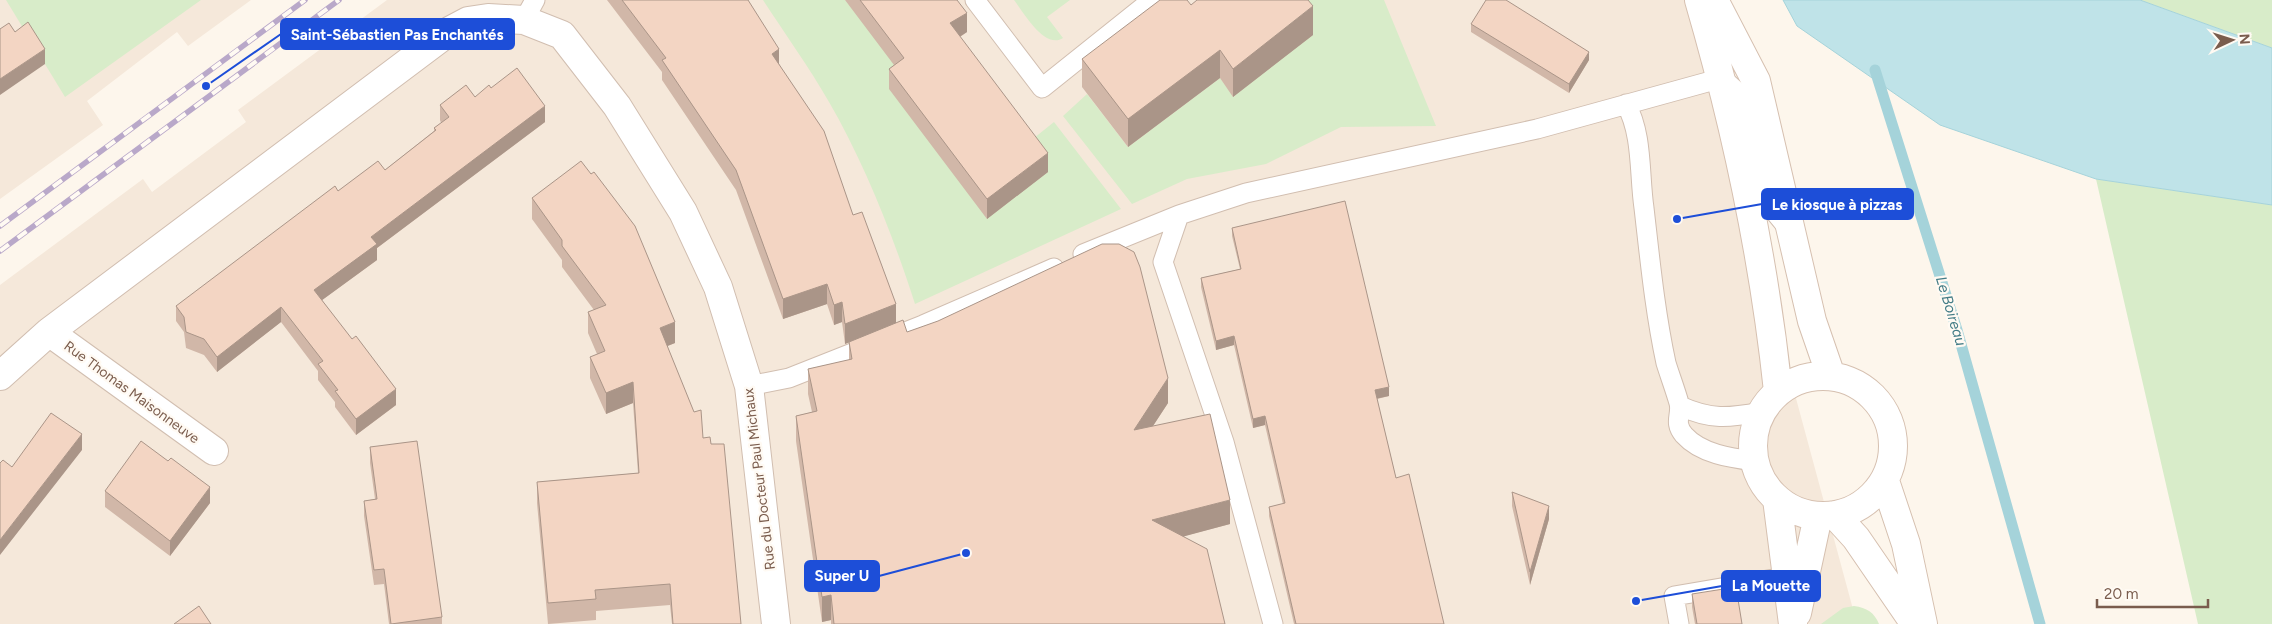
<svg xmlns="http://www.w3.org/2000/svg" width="2272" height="624" font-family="Figtree,sans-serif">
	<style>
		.residential { fill: #f5e8da }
		.green { fill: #d8ecc9 }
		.water { fill: #bfe3e8; stroke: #a5d3da }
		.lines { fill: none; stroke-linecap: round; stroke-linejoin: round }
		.stream { stroke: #a5d3da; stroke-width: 11 }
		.lane-casing { stroke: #d1beb0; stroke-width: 21 }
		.street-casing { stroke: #d1beb0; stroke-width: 30 }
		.secondary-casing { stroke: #d6c0b0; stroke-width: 30 }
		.lane { stroke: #fff; stroke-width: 19 }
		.street { stroke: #fff; stroke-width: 28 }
		.secondary { stroke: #fff; stroke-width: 28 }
		.rail-casing { stroke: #b9a8c9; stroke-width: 5.5 }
		.rail { stroke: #fffaf3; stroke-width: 4; stroke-dasharray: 11; stroke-linecap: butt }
		.wall { fill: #d1b7a8 }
		.shaded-wall { fill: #aa9588 }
		.building { fill: #f3d5c3; stroke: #aa9588 }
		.labels { text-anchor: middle; stroke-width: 4.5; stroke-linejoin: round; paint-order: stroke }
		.street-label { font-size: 14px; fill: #7a5c4d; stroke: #fffaf3 }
		.water-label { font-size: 15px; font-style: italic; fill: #437c86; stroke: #fffaf3 }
		.leader { fill: none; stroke: #1d4ed8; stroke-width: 2 }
		.callout-dot { fill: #1d4ed8; stroke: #fffaf3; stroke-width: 2 }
		.callout { fill: #1d4ed8; stroke: #1d4ed8; stroke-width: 2 }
		.callout-label { font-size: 15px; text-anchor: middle; font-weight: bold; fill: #fff }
	</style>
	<rect width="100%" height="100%" fill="#fdf6ec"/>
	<!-- residential -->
	<path class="residential" d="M0 0H251L188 46 177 32 87 101 103 125 0 199Z
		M387 0H1685L1691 10 1857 624H0V285L143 179 152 192 246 122 238 110Z"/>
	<!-- green -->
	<path class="green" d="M6 0H201L65 97Z
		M763 0H845L1034 138 1054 122 1121 209 915 304C894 238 864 162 829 102 809 67 785 34 763 0Z
		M1014 0H1070L1047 17 1063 38C1045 50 1024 13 1014 0Z
		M1286 0H1384L1436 126 1341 127 1266 164 1187 179 1132 204 1063 116 1087 94 1128 147 1220 78 1234 97Z
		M2140 0H2272V48Z
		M2096 179 2272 205V624H2198Z
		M1854 606C1867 608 1874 612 1879 624H1821L1843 608Z"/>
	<!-- water -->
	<path class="water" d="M1783 0H2140L2272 48V205L2096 179 1940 125 1797 26Z"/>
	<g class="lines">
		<!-- stream -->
		<path class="stream" d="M1875 70 1957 330 2040 624"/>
		<defs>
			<path id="lane" d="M975 0 1042 88 1152 0
				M524 20 535 0
				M1626 104C1643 135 1639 174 1644 208 1650 260 1655 312 1666 363 1670 376 1675 389 1679 403 1682 415 1673 422 1684 435 1701 454 1731 458 1754 461
				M1083 254 1179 215
				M749 386 789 378 923 325 1054 268
				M1680 406C1711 420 1728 418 1761 412
				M1273 624 1224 442 1163 262 1179 215 1246 193 1537 129 1722 78 1744 98 1769 205 1788 228
				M1679 624 1674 596 1786 577"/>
			<path id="street" d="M49 332 214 451
				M0 376 49 332 451 30 468 21 488 18 524 20 562 35 617 106 683 212 718 287 749 386 776 624"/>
			<path id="secondary" d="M1699 0C1736 127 1764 259 1778 391
				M1714 0 1756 81 1812 321 1831 376
				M1753 446a70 70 0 1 1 140 0a70 70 0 1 1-140 0Z
				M1885 481 1906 544 1923 624
				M1777 499 1793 624
				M1835 515 1856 538 1915 624
				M1797 613 1818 516"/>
		</defs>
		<!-- lane casing -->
		<use href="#lane" class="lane-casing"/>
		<!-- street casing -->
		<use href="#street" class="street-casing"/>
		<!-- secondary casing -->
		<use href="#secondary" class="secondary-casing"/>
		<!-- lane -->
		<use href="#lane" class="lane"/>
		<!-- street -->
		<use href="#street" class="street"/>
		<!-- secondary -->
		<use href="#secondary" class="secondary"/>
		<defs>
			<path id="rail" d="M0 226 305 0
				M0 251 339 0"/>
		</defs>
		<!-- rail casing -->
		<use href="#rail" class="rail-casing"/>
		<!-- rail -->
		<use href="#rail" class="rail"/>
	</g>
	<!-- wall -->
	<path class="wall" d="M607 0H748L853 215 896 323 907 332 1168 403 1153 426 1230 524 1184 536 1225 624H831V620L822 622 796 441V416L812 412 808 394V369L849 360V342L845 344 842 322 834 325 827 304 783 319 736 190 662 80V72Z
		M845 0H957L967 32 960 37 1048 172 987 219 889 89V69L894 65Z
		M1471 24 1589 60 1569 93 1471 32Z
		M1313 35 1233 97 1220 78 1128 147 1082 87V59Z
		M491 88 545 122 377 248V260L322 300 396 405 356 435 335 407V402L318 380V371L281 322 217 372 204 355 186 348 184 332 176 321V306L338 191 385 170 434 131V128L441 123 440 120V105L475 97Z
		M532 198 675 343 667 346 703 438 711 444 739 607 741 624H672L670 605 596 611V620L548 624 537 503V482L638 473 633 403 606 414 590 378V357L597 354 588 333V312L594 310 562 267V260L532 219Z
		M1232 228 1389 396 1377 399 1396 478 1444 624H1294L1269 516V507L1283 504 1265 425 1253 428 1234 345 1216 350 1201 287V278L1240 269 1232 236Z
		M370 447 442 617V624H389L384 584 374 585 364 516V501L375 499 370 463Z
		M105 491 210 503 170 556 105 507Z
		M1512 492 1549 519 1530 585 1512 506Z
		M1692 594 1742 624H1695L1692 607Z"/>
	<!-- shaded-wall -->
	<path class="shaded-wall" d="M1313 6V35L1233 97V69Z
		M967 13V32L950 43V23Z
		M45 49V64L0 95V79Z
		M779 49V69L772 54Z
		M1220 50V78L1128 147V119Z
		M1589 52V60L1569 93V84Z
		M545 106V122L377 248V260L314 306V290L371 237Z
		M1048 153V172L987 219V199Z
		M827 284V304L783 319V299Z
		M842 302V322L834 325V305Z
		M896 304V324L845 344V324Z
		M281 307V322L217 372V357Z
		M675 322V343L660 349V328Z
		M1234 336V345L1216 350V341Z
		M1168 378V403L1134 455V430Z
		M633 382V403L606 414V393Z
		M1389 387V396L1375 399V390Z
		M396 389V405L356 435V419Z
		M1265 416V425L1253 428V419Z
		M82 434V450L0 555V540Z
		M210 487V503L170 556V541Z
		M1230 500V524L1152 545V520Z
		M1549 506V519L1530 585V572Z
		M831 595V620L822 622V597Z"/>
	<!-- building -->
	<path class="building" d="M622 0H748L779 49 772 54 824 131 853 215 862 212 896 304 845 324 842 302 834 305 827 284 783 299 736 170 662 60 666 58Z
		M860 0H957L967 13 950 23 1048 153 987 199 889 69 904 58Z
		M1160 0H1187L1191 5 1197 0H1308L1313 6 1233 69 1220 50 1128 119 1082 59Z
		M1486 0H1506L1589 52 1569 84 1471 24Z
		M28 22 45 49 0 79V29L9 23 15 32Z
		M517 68 545 106 371 237 377 244 314 290 352 339 356 336 396 389 356 419 335 391 338 390 318 364 323 361 281 307 217 357 204 339 186 332 184 317 176 306 335 186 338 191 378 161 385 170 436 130 434 128 449 117 440 105 466 85 475 97 489 85 491 88Z
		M581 161 591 174 594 172 635 226 675 322 660 328 694 412 701 410 703 438 710 437 711 444H724L741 624H673L670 584 595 590 596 599 548 603 537 482 639 473 633 382 606 393 590 357 605 351 588 312 606 305 562 246V240L532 198Z
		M1345 201 1389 387 1375 390 1396 478 1409 474 1444 624H1296L1269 507 1285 503 1265 416 1253 419 1234 336 1216 341 1201 278 1241 269 1232 228Z
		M1102 244H1119L1134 252 1140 267 1168 378 1134 430 1210 414 1230 500 1152 520 1207 549 1225 624H834L831 595 822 597 796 416 817 411 808 369 852 359 849 342 903 320 907 332 938 321Z
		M51 413 82 434 0 540V463L3 460 12 467Z
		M141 441 168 461 171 458 210 487 170 541 105 491Z
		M417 441 442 617 391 624 384 569 374 570 364 501 377 499 370 447Z
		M1512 492 1549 506 1530 572Z
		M1736 587 1742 624H1697L1692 594Z
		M199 606 211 624H174Z"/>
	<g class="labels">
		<!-- street labels -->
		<g class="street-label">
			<text transform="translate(132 392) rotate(36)" y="5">Rue Thomas Maisonneuve</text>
			<text transform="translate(759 479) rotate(-97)" y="5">Rue du Docteur Paul Michaux</text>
		</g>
		<!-- water labels -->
		<g class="water-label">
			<text transform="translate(1951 311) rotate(73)" y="5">Le Boireau</text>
		</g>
	</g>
	<!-- callouts -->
	<path class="leader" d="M206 86L281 34M1677 219L1762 204M966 553L879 576M1636 601L1722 586"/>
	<g class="callout-dot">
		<circle cx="206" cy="86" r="5"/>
		<circle cx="1677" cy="219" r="5"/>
		<circle cx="966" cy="553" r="5"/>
		<circle cx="1636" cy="601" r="5"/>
	</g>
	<g class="callout">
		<rect x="281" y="19" width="233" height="30" rx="5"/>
		<rect x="1762" y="189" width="151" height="30" rx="5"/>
		<rect x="805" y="561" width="74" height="30" rx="5"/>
		<rect x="1722" y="571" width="98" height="30" rx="5"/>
	</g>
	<g class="callout-label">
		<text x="397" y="40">Saint-Sébastien Pas Enchantés</text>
		<text x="1837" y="210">Le kiosque à pizzas</text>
		<text x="842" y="581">Super U</text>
		<text x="1771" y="591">La Mouette</text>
	</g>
	<!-- north arrow -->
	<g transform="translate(2232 40) rotate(86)" stroke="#fffaf3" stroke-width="4" paint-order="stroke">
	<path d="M0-4L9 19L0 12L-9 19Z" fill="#7a5c4d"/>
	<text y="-8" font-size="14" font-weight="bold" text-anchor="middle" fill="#7a5c4d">N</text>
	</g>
	<!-- scale -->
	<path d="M2097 599v8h111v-8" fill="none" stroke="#7a5c4d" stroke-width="2.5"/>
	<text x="2104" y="599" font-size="15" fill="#7a5c4d" stroke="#fffaf3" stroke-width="4" paint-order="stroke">20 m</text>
</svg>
